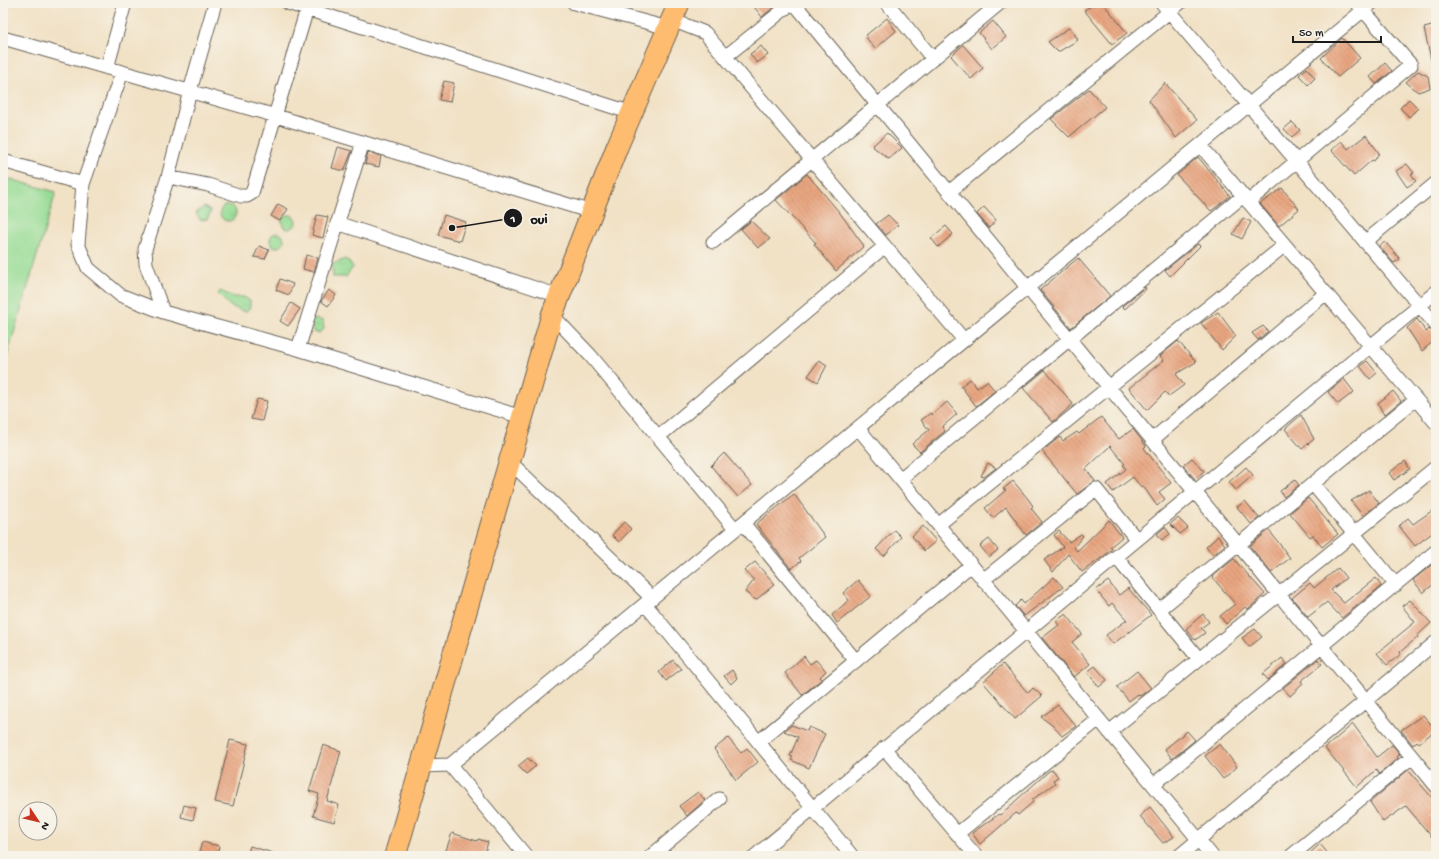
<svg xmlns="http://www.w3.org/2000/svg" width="1439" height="859" font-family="'Gochi Hand',sans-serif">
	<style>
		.grass { fill: url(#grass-tufts); stroke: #5a7c58 }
		.pitch { fill: #97dc95; stroke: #5a7c58 }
		.building { fill: url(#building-back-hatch) }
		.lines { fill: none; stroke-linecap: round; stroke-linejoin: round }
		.street-casing { stroke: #676157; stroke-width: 15 }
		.primary-casing { stroke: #676157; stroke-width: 23 }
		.street { stroke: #fff; stroke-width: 13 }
		.primary { stroke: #febc70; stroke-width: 21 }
		.leader { fill: none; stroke: #1c1c1c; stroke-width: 1.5 }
		.callout-dot { fill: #1c1c1c; stroke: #f7f3e8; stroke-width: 1.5 }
		.mark-label { font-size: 12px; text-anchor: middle; font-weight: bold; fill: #fff }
		.callout-label { font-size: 14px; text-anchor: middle; font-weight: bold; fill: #1c1c1c; stroke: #f7f3e8; stroke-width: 3.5; stroke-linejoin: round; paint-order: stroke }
	</style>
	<defs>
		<pattern id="grass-tufts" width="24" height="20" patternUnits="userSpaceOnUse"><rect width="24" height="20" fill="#97dc95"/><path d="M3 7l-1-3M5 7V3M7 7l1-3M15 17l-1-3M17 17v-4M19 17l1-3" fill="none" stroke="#82bc80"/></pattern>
		<pattern id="building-back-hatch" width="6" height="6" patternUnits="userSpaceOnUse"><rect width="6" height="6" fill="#e8a580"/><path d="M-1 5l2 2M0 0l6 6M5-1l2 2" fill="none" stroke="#c68d6e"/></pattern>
	</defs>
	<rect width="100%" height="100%" fill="#f7f3e8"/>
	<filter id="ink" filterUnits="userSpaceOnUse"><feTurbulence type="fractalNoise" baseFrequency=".025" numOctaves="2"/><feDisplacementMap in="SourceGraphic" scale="8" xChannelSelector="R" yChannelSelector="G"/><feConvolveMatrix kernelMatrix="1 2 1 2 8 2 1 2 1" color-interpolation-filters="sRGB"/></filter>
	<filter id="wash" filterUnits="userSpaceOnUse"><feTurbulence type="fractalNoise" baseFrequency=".012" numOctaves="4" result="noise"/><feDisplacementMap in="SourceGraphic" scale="16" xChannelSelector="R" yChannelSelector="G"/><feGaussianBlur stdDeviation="0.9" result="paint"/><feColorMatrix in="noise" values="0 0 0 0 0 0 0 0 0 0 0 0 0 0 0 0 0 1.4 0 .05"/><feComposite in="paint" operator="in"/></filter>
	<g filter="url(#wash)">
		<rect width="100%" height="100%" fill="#f1e1c5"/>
		<!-- grass -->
		<path class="grass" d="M220 213a8 8 0 1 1 16 0a8 8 0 1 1-16 0Z
			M204 207 211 211 208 219 200 220 196 213Z
			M282 222a7 7 0 1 1 14 0a7 7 0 1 1-14 0Z
			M270 240a7 7 0 1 1 14 0a7 7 0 1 1-14 0Z
			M346 259 353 267 346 277H333L332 264Z
			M220 291 234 297H244L250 301V307L246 312 230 306 218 294Z
			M316 319 323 321 324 329 319 333 313 332 311 322Z"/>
		<!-- pitch -->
		<path class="pitch" d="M3 177 56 192 3 370Z"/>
		<g id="blocks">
			<!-- building -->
			<path class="building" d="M751 3H779L762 17Z
				M1097 3H1103L1127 33 1112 44 1084 10Z
				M887 18 896 31 875 49 865 36Z
				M993 21 1006 37 992 49 979 33Z
				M1436 25V64H1432L1424 28Z
				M1070 27 1078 40 1058 52 1048 42Z
				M1342 38 1360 58 1338 77 1321 58Z
				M963 45 983 68 971 79 951 56Z
				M761 46 768 55 757 63 750 54Z
				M1385 63 1392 71 1376 84 1370 77Z
				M1307 68 1315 78 1308 85 1299 75Z
				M1418 71 1428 76 1430 88 1418 92 1406 82Z
				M444 81 454 83 450 102 439 100Z
				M1165 83 1197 120 1176 138 1149 100Z
				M1089 89 1105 107 1069 137 1051 119Z
				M1409 99 1418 108 1409 117 1400 108Z
				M1292 122 1300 130 1292 137 1284 129Z
				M887 133 902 148 889 159 872 146Z
				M1366 135 1379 153 1374 161 1372 160 1354 176 1331 150 1341 141 1348 149Z
				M338 147 352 151 344 171 332 168Z
				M368 152 381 156 379 167 365 164Z
				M1198 157 1230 196 1211 211 1177 175Z
				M1407 164 1414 173 1411 174 1416 181 1407 187 1396 171Z
				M807 174 840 213 864 246 836 271 814 244 816 243 776 200Z
				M1282 188 1299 209 1279 226 1260 204Z
				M278 204 288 209 280 221 271 216Z
				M984 207 996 220 989 228 977 214Z
				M317 215 328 217 323 238 312 235Z
				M444 215 466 222 460 241 438 235Z
				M888 215 898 225 886 235 876 224Z
				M1243 218 1251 222 1242 239 1233 234Z
				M751 221 770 239 758 248 741 229Z
				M946 226 953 234 938 247 931 238Z
				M1385 242 1400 259 1394 263 1379 246Z
				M1198 244 1200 246 1170 276 1165 270Z
				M259 246 269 250 265 259 254 257Z
				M306 255 318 258 314 272 303 269Z
				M1078 258 1110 296 1071 328 1040 290Z
				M280 279 293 284 289 295 276 290Z
				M1145 287 1146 289 1125 309 1122 306Z
				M329 290 336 295 328 306 321 301Z
				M291 303 300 309 288 326 280 321Z
				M1218 312 1236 336 1222 350 1201 323Z
				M1417 319 1426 332 1429 329 1436 334V339L1422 351 1407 328Z
				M1263 326 1268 331 1258 340 1252 333Z
				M1178 341 1196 362 1176 374 1184 385 1169 396 1165 392 1147 410 1129 388 1164 360 1160 356Z
				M819 360 827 365 818 382 808 376Z
				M1367 361 1377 373 1370 379 1360 366Z
				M1045 370 1073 404 1053 422 1023 388Z
				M970 379 977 388 987 381 995 391 976 406 961 386Z
				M1344 379 1354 392 1338 404 1328 392Z
				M1393 391 1401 401 1384 415 1378 403Z
				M257 399 267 401 262 421 251 419Z
				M947 402 957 414 942 427 945 431 920 452 912 444 929 430 921 420 931 413 932 415Z
				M1301 415 1314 439 1302 449 1285 429Z
				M1101 417 1119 439 1133 429 1146 446 1144 448 1171 483 1159 492 1165 499 1157 506 1143 486 1141 487 1133 477 1113 492 1107 484 1126 469 1123 465 1125 464 1110 446 1086 469 1095 481 1077 494 1042 451 1060 437 1063 441 1077 432 1079 434Z
				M724 453 752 485 738 497 711 466Z
				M1192 458 1204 471 1195 479 1183 465Z
				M1405 461 1410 469 1394 480 1389 473Z
				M988 463 996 468 984 477 981 476Z
				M1246 467 1253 475 1236 490 1229 482Z
				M1295 480 1299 485 1284 497 1280 491Z
				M1013 481 1029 500 1033 506 1031 508 1042 522 1026 535 1006 507 993 518 985 508 1006 490 1003 489Z
				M1369 490 1379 503 1363 516 1351 501Z
				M794 494 825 537 799 558 801 561 791 569 756 524Z
				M1308 498 1338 534 1322 547 1313 535 1310 537 1290 513Z
				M1245 501 1259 518 1251 524 1237 507Z
				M1436 508V530L1415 546 1399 526 1408 518 1413 524Z
				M1178 518 1188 528 1180 534 1170 524Z
				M1109 520 1122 537 1110 547 1112 549 1104 556 1082 572 1068 554 1053 572 1044 560 1063 547 1054 535 1059 531 1069 542 1081 534 1083 536 1074 547 1077 551Z
				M624 522 631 529 619 542 612 535Z
				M923 526 936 541 924 551 912 536Z
				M1165 527 1170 534 1162 540 1157 534Z
				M894 530 901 537 884 556 876 549Z
				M1269 530 1290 558 1271 573 1250 546Z
				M1218 536 1225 545 1213 555 1206 547Z
				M989 539 998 550 989 557 980 546Z
				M1234 559 1265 594 1248 609 1245 607 1226 624 1220 616 1235 604 1212 577Z
				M1436 561V582L1423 593 1413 580Z
				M755 562 775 584 756 600 745 592 754 580 744 571Z
				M1338 568 1346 578 1331 590 1344 603 1376 578 1381 586 1342 618 1327 602 1308 617 1292 598 1310 583 1314 588Z
				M1054 577 1063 587 1024 616 1015 606 1021 600 1024 604Z
				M858 580 871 596 837 623 832 615 849 600 843 593Z
				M1108 581 1119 595 1128 588 1151 615 1113 644 1106 635 1127 620 1112 603 1109 606 1096 590Z
				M1410 600 1431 623 1417 636 1418 637 1400 652 1401 654 1387 665 1377 653 1415 622 1402 606Z
				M1066 614 1082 634 1072 642 1090 664 1074 677 1042 638 1059 625 1056 621Z
				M1203 614 1209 622 1201 628 1205 633 1195 640 1186 629Z
				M1255 629 1262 637 1249 647 1242 638Z
				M804 656 810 664 816 660 826 671 820 677 822 679 802 695 785 673Z
				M1282 658 1287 664 1268 680 1263 674Z
				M1318 659 1322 664 1301 681 1303 684 1290 696 1283 688Z
				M673 660 681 669 666 681 659 672Z
				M1003 664 1028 693 1033 688 1042 696 1015 719 983 682Z
				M1095 666 1107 680 1099 687 1087 672Z
				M732 670 737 678 731 684 724 676Z
				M1137 671 1151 688 1140 696 1138 694 1129 701 1117 687Z
				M1058 705 1076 726 1062 736 1052 725 1041 717Z
				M1423 715 1436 730 1419 743 1417 741 1413 745 1401 730Z
				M1353 724 1377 757 1392 745 1400 754 1397 757 1398 758 1379 774 1376 770 1357 787 1325 748Z
				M792 725 807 731 809 727 825 734 809 768 791 760 793 757 790 756 798 737 784 731Z
				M1187 731 1195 740 1172 759 1165 749Z
				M728 738 741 753 747 748 758 762 736 780 714 749Z
				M230 740 248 744 233 806 215 802Z
				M1220 744 1237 767 1223 779 1205 756Z
				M323 745 341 751 327 801 339 805 334 822 313 816 319 794 309 791Z
				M528 758 536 766 526 774 518 766Z
				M1053 770 1058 777 1053 780 1055 783 1032 800 1033 802 1018 815 1016 813 980 844 972 833 999 814 1000 815 1049 771Z
				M1408 770 1436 802V812L1431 816 1436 822V842L1406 806 1383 822 1370 802Z
				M698 792 705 800 687 816 679 806Z
				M184 805 196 808 193 820 181 817Z
				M1150 807 1174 837 1163 843 1140 816Z
				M452 833 477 841 478 839 488 842 484 856H444Z
				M202 842 219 846 217 856H198Z
				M1320 844 1330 856H1307Z
				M250 846 276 854V856H247Z"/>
		</g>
	</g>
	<g filter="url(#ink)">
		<use href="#blocks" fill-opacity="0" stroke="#676157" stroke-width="1"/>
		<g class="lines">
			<defs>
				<path id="street" d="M288 3 632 113
					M574 3 668 28
					M794 3 1436 786
					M887 3 933 59
					M1162 3 1436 325
					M672 20 705 33 964 340
					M3 38 276 116 592 212
					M725 57 792 3
					M107 68 125 3
					M122 72 83 184 78 244 88 268 120 295 163 312 298 349 522 417
					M1200 145 1436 423
					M3 161 83 184
					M168 177 208 185 241 196H247L252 193 307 9
					M949 192 1180 3
					M1248 202 1411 65 1357 3
					M337 223 559 296
					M713 242 1000 3
					M1365 242 1436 183
					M163 312 146 264 145 249 168 177 190 91 215 3
					M552 315 590 355 735 529
					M298 349 363 142
					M858 428 1212 856
					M658 437 885 246
					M1152 440 1326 293
					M509 461 652 598
					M900 479 1243 196
					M1313 484 1396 585
					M743 523 856 661
					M938 525 1285 245
					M1116 557 1199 659
					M983 580 1096 489 1137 540
					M645 604 852 856
					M1159 610 1416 399
					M1109 732 1436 467
					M758 742 971 565
					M884 748 976 856
					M450 765 526 856
					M421 766 450 765 1372 3
					M1153 785 1436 551
					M957 834 1099 719
					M651 856 719 799
					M755 856 1436 292
					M1179 856 1436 642
					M1291 856 1412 757"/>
				<path id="primary" d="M395 856 552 315 617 147 679 3"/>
			</defs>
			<!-- street casing -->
			<use href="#street" class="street-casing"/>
			<!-- primary casing -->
			<use href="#primary" class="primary-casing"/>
			<!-- street -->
			<use href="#street" class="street"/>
			<!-- primary -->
			<use href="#primary" class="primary"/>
		</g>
	</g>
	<!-- callouts -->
	<path class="leader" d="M452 228L513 218"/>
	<g class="callout-dot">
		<circle cx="452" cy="228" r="4"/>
		<circle cx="513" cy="218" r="10"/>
	</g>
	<g class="mark-label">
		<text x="513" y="222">1</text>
	</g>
	<g class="callout-label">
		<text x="539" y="223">oui</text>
	</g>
	<!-- margin -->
	<rect width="1439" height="859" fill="none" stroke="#f7f3e8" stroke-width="16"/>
	<!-- north arrow -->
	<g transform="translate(38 821) rotate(125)"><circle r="19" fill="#f7f3e8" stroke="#9f9d96"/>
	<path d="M0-3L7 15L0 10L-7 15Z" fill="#c8321e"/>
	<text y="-6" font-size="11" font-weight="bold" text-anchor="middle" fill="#1c1c1c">N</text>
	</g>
	<!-- scale -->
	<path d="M1293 36v6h88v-6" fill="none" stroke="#1c1c1c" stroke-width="2"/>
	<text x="1299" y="36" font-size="12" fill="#1c1c1c" stroke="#f7f3e8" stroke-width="3" paint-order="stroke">50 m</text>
</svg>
